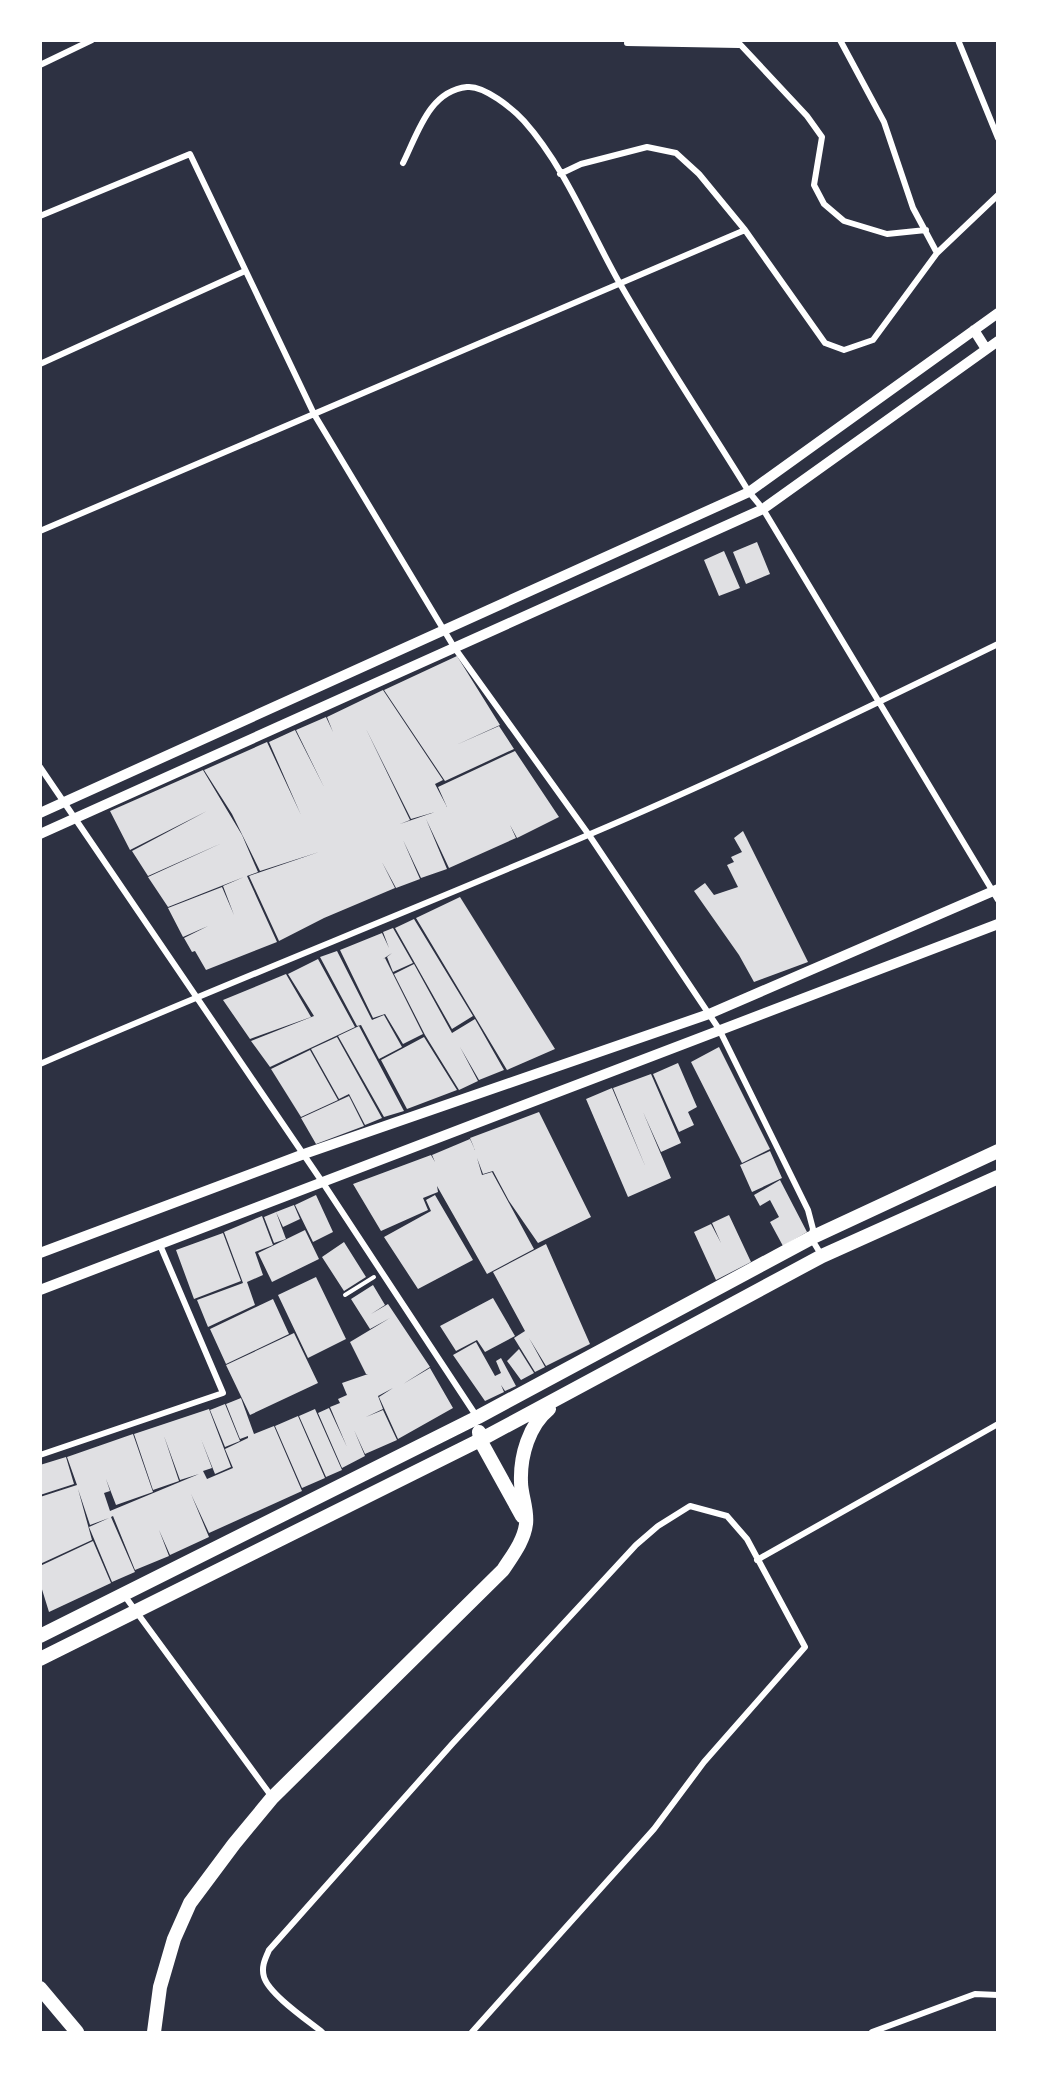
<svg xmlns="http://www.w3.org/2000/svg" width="1038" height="2073" font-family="'Fira Sans Condensed',sans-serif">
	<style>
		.building { fill: #e0e0e3; fill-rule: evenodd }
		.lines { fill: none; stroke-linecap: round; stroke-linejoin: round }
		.service { stroke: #fff; stroke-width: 4 }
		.minor { stroke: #fff; stroke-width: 6 }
		.tertiary { stroke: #fff; stroke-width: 10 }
		.primary { stroke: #fff; stroke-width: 14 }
	</style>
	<rect width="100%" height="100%" fill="#2d3142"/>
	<!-- building -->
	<path class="building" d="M757 542 770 574 746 584 733 552Z
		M724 551 740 588 719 596 704 560Z
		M457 656 500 725 456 745 499 726 514 749 445 781 384 690Z
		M383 690 443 780 435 784 447 807 438 787 515 751 559 817 517 838 510 825 516 838 449 868 426 819 447 869 421 878 403 840 420 879 396 888 382 862 395 888 324 918 320 911 324 918 279 941 249 876 319 852 260 871 232 814 204 770 267 742 301 815 269 742 295 730 324 787 296 730 326 717 333 732 327 717ZM366 729 411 819 435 812 400 824 410 820Z
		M203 770 242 835 258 872 247 876 277 942 206 970 195 951 192 952 184 938 208 926 183 937 168 908 222 887 234 915 223 886 244 877 168 907 148 877 222 843 148 876 132 851 207 811 130 850 110 811Z
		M743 831 808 962 754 982 739 955 694 891 705 883 714 895 738 887 727 865 734 862 731 857 742 852 734 838Z
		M460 897 555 1049 507 1070 416 918Z
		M414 919 473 1016 452 1029 395 928Z
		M393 928 413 963 393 972 387 957 392 953 383 959 385 958 423 1034 403 1044 385 1014 373 1018 340 950 382 933 389 948 383 932Z
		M337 951 372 1020 384 1015 402 1047 379 1059 361 1025 357 1026 320 957Z
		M318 959 355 1027 270 1067 251 1041 314 1016 288 974Z
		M414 964 452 1033 475 1019 504 1070 479 1080 460 1047 478 1081 459 1090 425 1035 394 974Z
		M286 974 311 1017 250 1039 223 1000Z
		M359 1026 404 1111 384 1117 338 1036Z
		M337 1037 382 1118 365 1125 349 1094 339 1099 311 1049Z
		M424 1037 457 1090 407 1109 381 1060Z
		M719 1047 770 1149 742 1163 691 1062Z
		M310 1050 338 1100 301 1117 271 1069Z
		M678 1063 697 1107 688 1112 694 1125 679 1132 653 1074Z
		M651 1074 681 1143 661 1152 643 1112 671 1178 628 1197 586 1099 612 1088 646 1168 613 1088Z
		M349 1096 364 1126 316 1144 301 1118Z
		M539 1112 591 1217 538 1243 509 1201 493 1171 483 1174 477 1158 482 1175 492 1172 534 1249 487 1274 437 1186 438 1192 423 1198 428 1210 381 1231 353 1184 431 1155 435 1162 432 1155 470 1139 475 1150 470 1138Z
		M770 1151 782 1178 752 1192 740 1165Z
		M780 1180 807 1232 783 1246 770 1222 779 1217 770 1200 760 1206 754 1195Z
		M316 1195 333 1232 313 1242 295 1205Z
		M435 1195 473 1260 418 1289 384 1237 431 1211 426 1200Z
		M294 1205 300 1219 283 1227 276 1212Z
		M276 1212 286 1239 274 1243 264 1217Z
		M729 1215 751 1262 716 1280 694 1232 711 1224 721 1243 712 1223Z
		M262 1216 273 1245 255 1252 263 1275 247 1282 255 1305 208 1327 197 1300 243 1283 224 1232Z
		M305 1230 319 1259 272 1282 258 1253Z
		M223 1233 241 1281 194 1299 176 1250Z
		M344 1242 366 1277 344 1291 322 1257Z
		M546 1244 590 1344 546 1366 529 1338 545 1367 535 1372 514 1338 525 1331 493 1272Z
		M316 1277 346 1339 308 1358 278 1295Z
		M373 1285 385 1305 371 1314 388 1304 430 1367 403 1384 430 1368 453 1408 398 1439 379 1397 393 1388 378 1396 383 1409 366 1417 383 1410 397 1440 365 1454 354 1430 365 1456 342 1468 318 1413 329 1408 347 1447 330 1407 340 1403 338 1399 347 1395 342 1383 368 1374H366L350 1342 390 1318 370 1329 351 1299Z
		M493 1298 515 1336 485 1352 477 1340 456 1351 440 1326Z
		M273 1299 289 1334 226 1364 210 1329Z
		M294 1333 318 1383 250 1415 226 1365Z
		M476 1342 495 1376 501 1373 496 1361 501 1358 516 1386 505 1391 501 1385 504 1392 485 1401 453 1355Z
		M519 1349 534 1373 521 1380 507 1361Z
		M241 1398 254 1434 274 1426 302 1491 209 1533 191 1494 209 1537 170 1555 159 1530 169 1556 135 1570 113 1516 111 1517 135 1572 112 1582 89 1527 109 1518 90 1525 78 1489 92 1540 40 1564V1497L77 1485 67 1457 133 1434 153 1492 116 1505 106 1479 110 1491 104 1493 110 1511 199 1474 180 1480 164 1436 179 1481 153 1490 134 1434 209 1409 231 1467 215 1474 201 1439 212 1468 203 1471 207 1479 233 1468 225 1449 248 1438V1436L240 1439 226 1404Z
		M225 1404 240 1441 225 1447 210 1410Z
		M315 1409 342 1470 326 1477 299 1416Z
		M298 1416 325 1478 302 1488 275 1426Z
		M66 1457 74 1484 40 1495V1465Z
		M93 1541 111 1583 49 1612 40 1583V1566Z"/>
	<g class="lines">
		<!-- service -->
		<path class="service" d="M345 1295 374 1277"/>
		<!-- minor -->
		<path class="minor" d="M736 40 807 116 822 137 814 185 824 204 844 221 887 234 926 230
			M840 40 884 122 913 208 937 253
			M958 40 998 138
			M627 43 739 45
			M40 65 92 40
			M403 163C418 133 429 91 467 87 484 85 513 109 524 121 565 167 589 229 619 282 660 354 706 422 749 492L763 509 998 900
			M560 174 581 164 647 147 676 153 699 174 745 230 825 343 844 350 873 340 937 253 998 195
			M40 216 190 154 314 414 454 647 589 835 719 1029 808 1210 813 1229 811 1238 822 1256
			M40 364 245 271
			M40 531 745 230
			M40 767 325 1186 477 1417
			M40 1064C222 985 406 913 588 835 727 776 863 710 998 644
			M40 1455 223 1393 160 1245
			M757 1560 998 1424
			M124 1595 272 1797
			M322 2032C307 2020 269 1994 264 1977 261 1967 265 1959 269 1950L453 1743 636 1545 658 1526 690 1506 727 1516 747 1539 805 1647 704 1762 654 1829 472 2032
			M872 2032 975 1994 998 1995"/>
		<!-- tertiary -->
		<path class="tertiary" d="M974 330 986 349
			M40 813 749 492 998 313
			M40 834 763 509 998 341
			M40 1253 304 1154 709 1014 998 889
			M40 1290 998 924"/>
		<!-- primary -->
		<path class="primary" d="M479 1432 480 1440 522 1516
			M40 1636 478 1417 811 1238 998 1151
			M40 1659 480 1440 822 1256 998 1177
			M40 1988 77 2032
			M154 2032 160 1987 174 1939 190 1903 234 1844 272 1798 503 1570C512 1556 524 1541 526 1524 528 1510 521 1495 521 1482 520 1456 529 1425 549 1409"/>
	</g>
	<!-- border -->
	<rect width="1038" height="2073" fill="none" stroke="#ffffff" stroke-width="84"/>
</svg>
